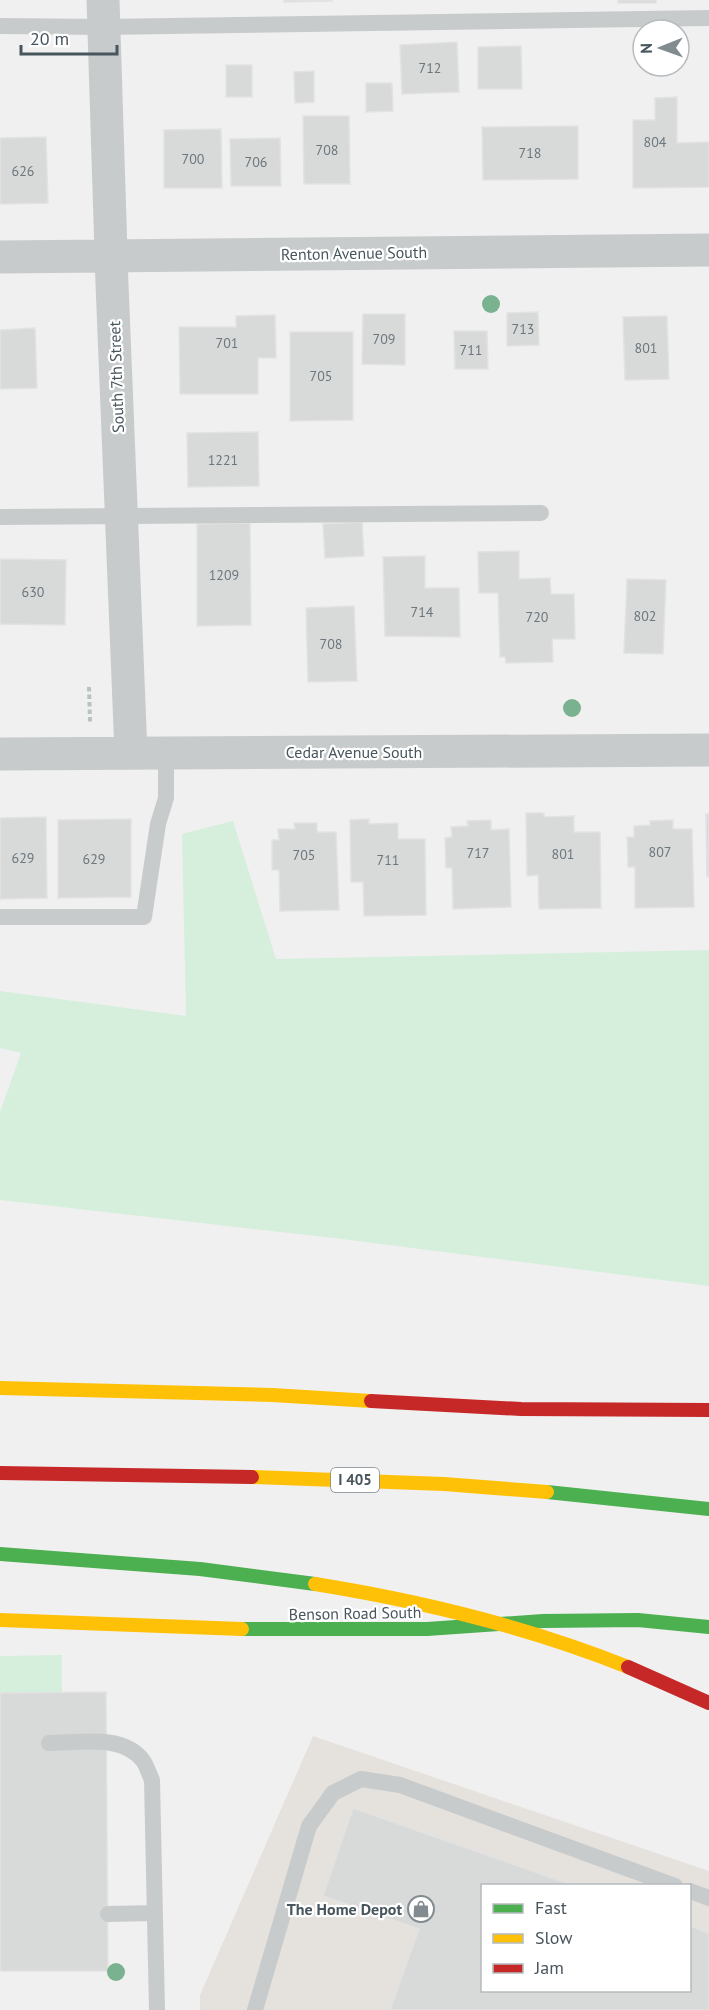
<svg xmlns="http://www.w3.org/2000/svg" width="709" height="2010" font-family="'PT Sans',sans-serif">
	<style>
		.commercial { fill: #e5e2de; fill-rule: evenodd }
		.green { fill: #d5efdc }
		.building { fill: #d8d9d9; stroke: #e2e2e3; stroke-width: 1.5 }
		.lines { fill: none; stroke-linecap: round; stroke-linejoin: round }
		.path { stroke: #b7c3be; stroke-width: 4; stroke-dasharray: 4.5 3; stroke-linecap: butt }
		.lane { stroke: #c8cbcc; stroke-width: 16 }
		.street { stroke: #c8cbcc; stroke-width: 33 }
		.fast { stroke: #4caf50; stroke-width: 14 }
		.slow { stroke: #ffc107; stroke-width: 14 }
		.jam { stroke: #c62828; stroke-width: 14 }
		.tree { fill: #79b28f }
		.labels { text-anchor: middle; stroke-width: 4.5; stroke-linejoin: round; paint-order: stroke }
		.number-label { font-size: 14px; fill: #6c777d }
		.shield { fill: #fff; stroke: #7e888e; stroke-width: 1.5 }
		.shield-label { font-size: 15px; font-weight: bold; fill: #47555d }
		.street-label { font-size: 16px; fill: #47555d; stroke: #fff }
		.poi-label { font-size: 16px; font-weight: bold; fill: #47555d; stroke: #fff; text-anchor: end }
	</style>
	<rect width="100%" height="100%" fill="#f1f0f0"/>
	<!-- commercial -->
	<path class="commercial" d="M313 1736 709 1871V2010H200V1995ZM482 1886H690V1990H482Z"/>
	<!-- green -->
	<path class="green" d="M233 821 276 959 709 950V1286L334 1238 0 1200V1112L21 1053 0 1048V991L186 1016 182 834Z
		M62 1655V1693H0V1656Z"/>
	<!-- building -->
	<path class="building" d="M284 0H332V1L284 2Z
		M618 0H656V3H618Z
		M457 42 459 92 402 94 400 45Z
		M521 46 522 89H478V47Z
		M226 65H252V97H226Z
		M314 71V102L295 103 294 72Z
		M366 83H392L393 111 366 112Z
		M677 97V143L709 142V187L633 188V120H655V98Z
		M303 116H349L350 184H304Z
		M578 126V179L483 180 482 127Z
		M221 129 222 188H164V130Z
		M46 137 48 203 0 204V138Z
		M280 138 281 186H231L230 139Z
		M538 312 539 345 507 346V313Z
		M363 314H405V365L362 364Z
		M275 315 276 358H258V394H180L179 327H236V316Z
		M667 316 669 379 625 380 623 317Z
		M35 328 37 388 0 389V330Z
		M454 331H487L488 369H455Z
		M290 332H353V420L290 421Z
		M258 432 259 486 188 487 187 433Z
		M362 522 364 556 325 558 323 524Z
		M250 523 251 625 197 626V524Z
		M519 551V579L550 578 551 594H574L575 639H552L553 662 506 663 505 657H500L498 593H479L478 552Z
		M425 556V588H459L460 637 385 636 383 557Z
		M0 559 66 560 65 625 0 624Z
		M627 579 666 580 663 654 624 653Z
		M354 606 357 681 308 682 306 608Z
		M526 813H544V817L574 816V832H600L601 908 539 909 538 875 527 876Z
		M706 814H709V877H707Z
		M46 817 47 898 0 899V818Z
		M131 819V897L58 898V820Z
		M369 819V824L398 823V839H425L426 915 364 916 363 882H351L350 820Z
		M491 820V830L509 829 511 907 453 909 452 868H446L445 838 452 837 451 827 468 826 467 821Z
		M673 820V829H692L694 907 635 908V867H628L627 837H634V826L650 825V821Z
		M294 823H317V832H336L339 910 280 911 279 870H272V840H279L278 829H295Z
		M106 1692 108 1971H0V1693Z
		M353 1808 575 1886H482V1990H690V1926L709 1933V2010H390L419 1929 323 1896Z"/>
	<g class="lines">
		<!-- path -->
		<path class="path" d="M89 687 90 722"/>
		<!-- lane -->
		<path class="lane" d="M0 26 104 27 709 18
			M0 517 541 513
			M0 917H144L158 824 166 798V753
			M49 1743C79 1743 124 1733 144 1762 147 1767 149 1774 152 1780L157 2010
			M690 1891 709 1898
			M108 1914 155 1913
			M255 2010 309 1826 333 1793 361 1779 400 1785 675 1886"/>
		<!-- street -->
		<path class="street" d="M103 0 112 284 131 753
			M0 257 709 250
			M0 754 709 750"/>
		<!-- fast -->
		<path class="fast" d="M547 1492 709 1509
			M0 1554 200 1569 315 1584
			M242 1629H427L543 1621 638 1620 709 1627"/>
		<!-- slow -->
		<path class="slow" d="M0 1388 272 1395 371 1401
			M252 1477 444 1484 547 1492
			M315 1584C421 1601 528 1627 628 1667
			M0 1620 242 1629"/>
		<!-- jam -->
		<path class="jam" d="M371 1401 521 1409 709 1410
			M0 1473 252 1477
			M628 1667 709 1703"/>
	</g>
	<!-- trees -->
	<g class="tree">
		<circle cx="491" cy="304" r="9"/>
		<circle cx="572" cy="708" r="9"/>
		<circle cx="116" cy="1972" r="9"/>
	</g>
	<!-- icons -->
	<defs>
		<symbol id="shop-ring" viewBox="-11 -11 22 22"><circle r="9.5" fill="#fff" stroke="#828b90" stroke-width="1.5"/><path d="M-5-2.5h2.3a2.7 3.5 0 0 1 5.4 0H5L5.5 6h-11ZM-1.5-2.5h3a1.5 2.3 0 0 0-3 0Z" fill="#828b90"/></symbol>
	</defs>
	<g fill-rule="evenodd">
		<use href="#shop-ring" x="406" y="1894" width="30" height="30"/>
	</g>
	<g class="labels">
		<!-- number labels -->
		<g class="number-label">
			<text x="430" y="73">712</text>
			<text x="655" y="147">804</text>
			<text x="327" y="155">708</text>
			<text x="530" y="158">718</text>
			<text x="193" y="164">700</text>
			<text x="256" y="167">706</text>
			<text x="23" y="176">626</text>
			<text x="523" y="334">713</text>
			<text x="384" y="344">709</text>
			<text x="227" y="348">701</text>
			<text x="646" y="353">801</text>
			<text x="471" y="355">711</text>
			<text x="321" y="381">705</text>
			<text x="223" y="465">1221</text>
			<text x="224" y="580">1209</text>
			<text x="33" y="597">630</text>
			<text x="422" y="617">714</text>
			<text x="645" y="621">802</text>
			<text x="537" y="622">720</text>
			<text x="331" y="649">708</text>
			<text x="660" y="857">807</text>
			<text x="478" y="858">717</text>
			<text x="563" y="859">801</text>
			<text x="304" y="860">705</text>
			<text x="23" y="863">629</text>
			<text x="94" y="864">629</text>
			<text x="388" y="865">711</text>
		</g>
		<!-- shield labels -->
		<rect class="shield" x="331" y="1468" width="48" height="24" rx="4.5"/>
		<g class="shield-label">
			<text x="355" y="1485">I 405</text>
		</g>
		<!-- street labels -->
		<g class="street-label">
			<text transform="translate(354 253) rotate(-1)" y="6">Renton Avenue South</text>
			<text transform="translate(116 377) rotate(-92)" y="6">South 7th Street</text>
			<text x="354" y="758">Cedar Avenue South</text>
			<text transform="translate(355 1613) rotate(-1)" y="6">Benson Road South</text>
		</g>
		<!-- poi labels -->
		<g class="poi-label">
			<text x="402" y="1915">The Home Depot</text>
		</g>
	</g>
	<!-- legend -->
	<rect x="481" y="1884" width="210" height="108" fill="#ffffff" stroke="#b5bbbe" stroke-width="1.5"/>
	<rect x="493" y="1904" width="30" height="9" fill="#4caf50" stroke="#b5bbbe" stroke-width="1.5"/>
	<text x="535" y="1914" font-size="18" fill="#47555d">Fast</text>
	<rect x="493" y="1934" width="30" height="9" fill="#ffc107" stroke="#b5bbbe" stroke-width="1.5"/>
	<text x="535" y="1944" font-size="18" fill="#47555d">Slow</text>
	<rect x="493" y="1964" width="30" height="9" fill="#c62828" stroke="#b5bbbe" stroke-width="1.5"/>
	<text x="535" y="1974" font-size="18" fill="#47555d">Jam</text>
	<!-- north arrow -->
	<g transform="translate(661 48) rotate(269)"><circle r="28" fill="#ffffff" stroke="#b5bbbe" stroke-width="1.5"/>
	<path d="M0-4.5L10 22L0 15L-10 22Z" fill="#828b90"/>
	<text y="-9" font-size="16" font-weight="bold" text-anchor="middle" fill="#47555d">N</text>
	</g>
	<!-- scale -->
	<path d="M21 45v9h96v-9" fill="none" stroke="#47555d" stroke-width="3"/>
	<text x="30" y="45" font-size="18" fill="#47555d" stroke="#ffffff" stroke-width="4.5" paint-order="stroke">20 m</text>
</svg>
